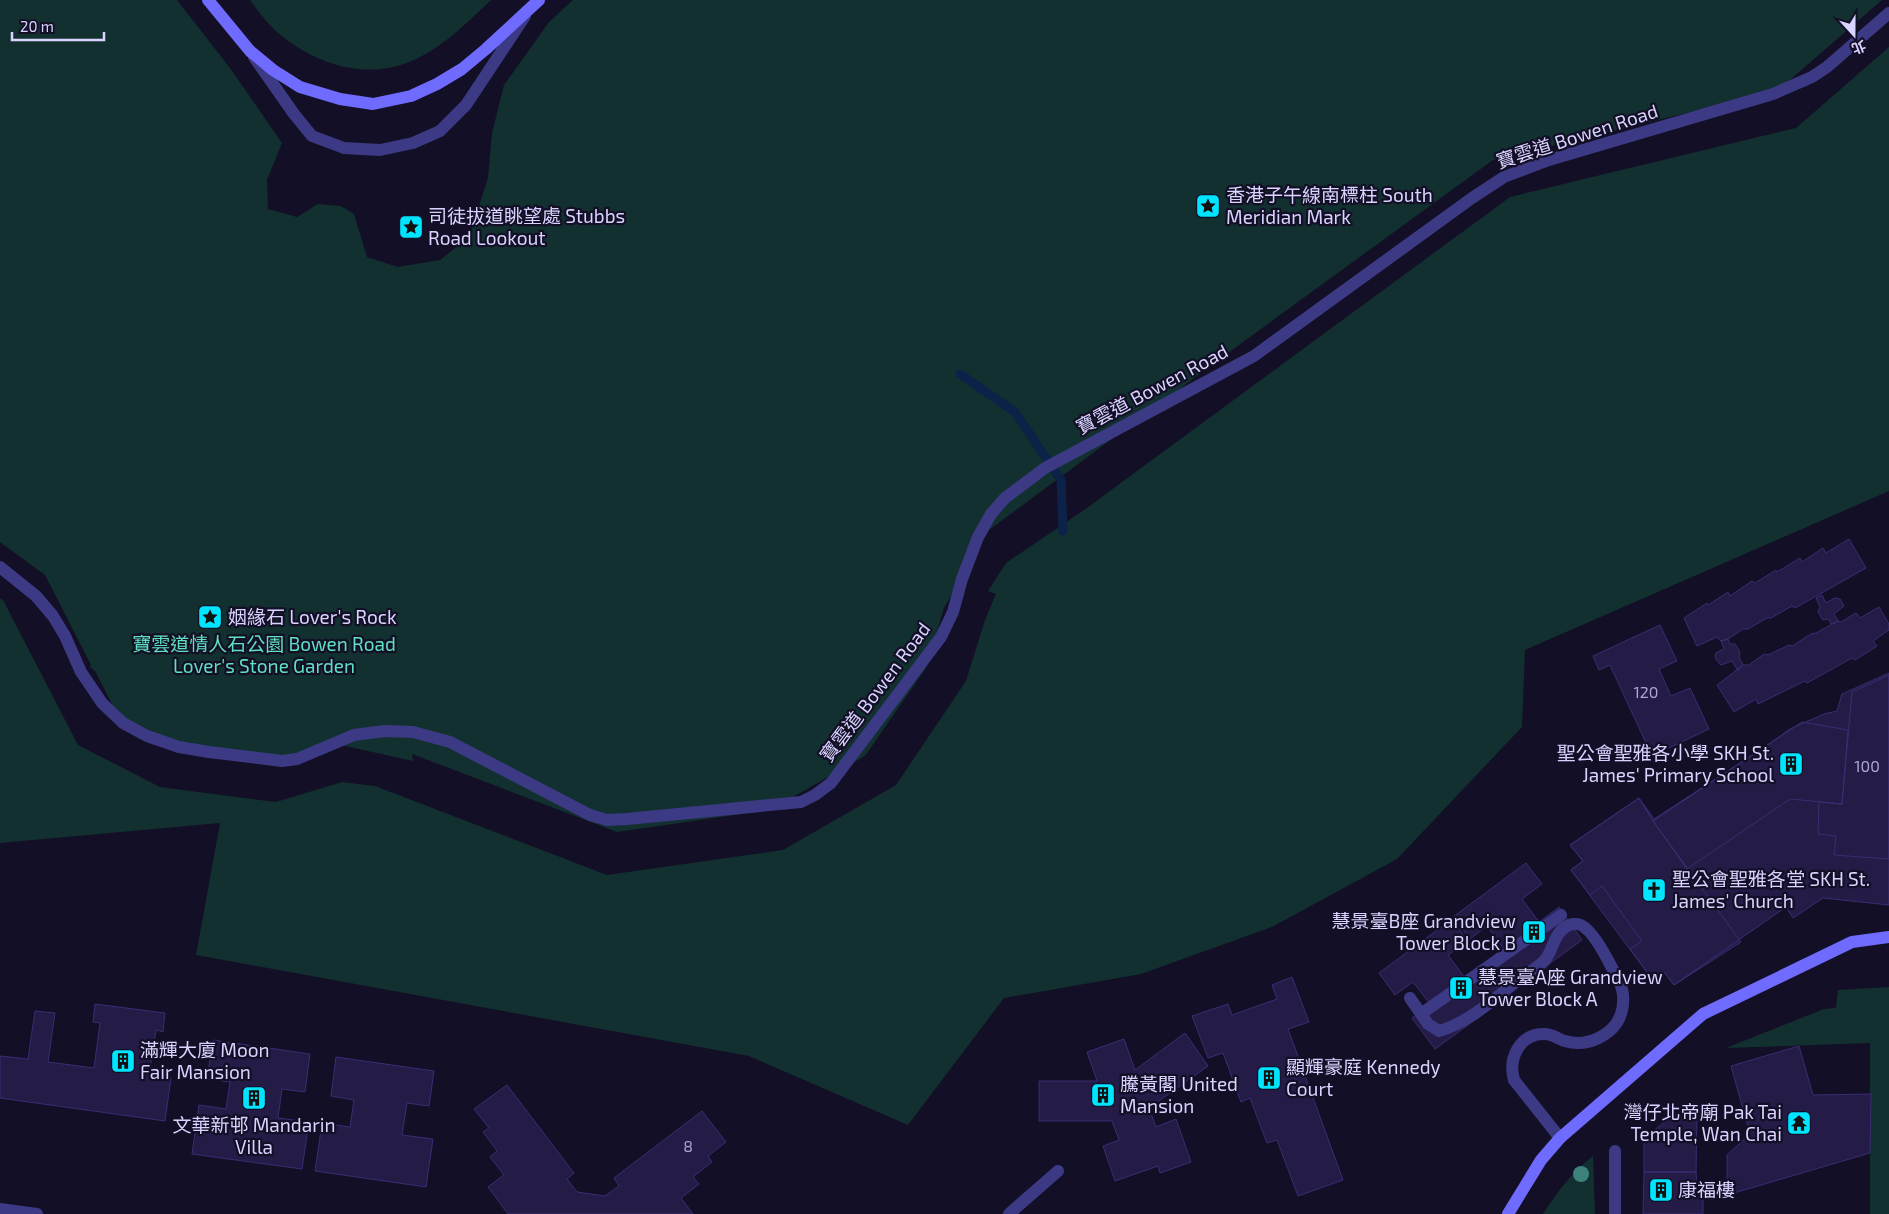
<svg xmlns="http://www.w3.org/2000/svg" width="1889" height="1214" font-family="'Exo 2','Noto Sans TC',sans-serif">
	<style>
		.green { fill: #12302f }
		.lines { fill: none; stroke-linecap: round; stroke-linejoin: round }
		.stream { stroke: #0c2248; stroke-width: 9 }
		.building { fill: #241b47; stroke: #3b2d73 }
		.lane { stroke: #3d3a85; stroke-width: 12 }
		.street { stroke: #3d3a85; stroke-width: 12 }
		.secondary { stroke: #6f6bff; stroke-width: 12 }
		.tree { fill: #3d827b }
		.labels { text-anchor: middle; stroke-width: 4.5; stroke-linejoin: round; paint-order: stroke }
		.number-label { font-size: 16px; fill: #aca6d1 }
		.street-label { font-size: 19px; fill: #d9d4ff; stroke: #130f26 }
		.poi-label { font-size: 19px; fill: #d9d4ff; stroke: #130f26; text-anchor: start }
		.park-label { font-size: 19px; fill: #5fe0c0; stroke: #130f26 }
	</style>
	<rect width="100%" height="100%" fill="#130f26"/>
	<!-- green -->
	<path class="green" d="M0 0H177L230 68 282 143 267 180 268 209 297 217 318 204 341 206 354 214 367 257 398 267 440 260 469 237 488 178 492 133 504 85 549 22 573 0H1882L1777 91 1493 160 1243 342 989 530 944 608 926 668 865 756 770 810 617 832 412 754 413 761 345 746 315 748 276 760 179 748 118 716 95 671 90 667 91 665 45 575 0 542Z
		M250 0H491C470 20 448 42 422 56 373 83 318 67 277 32 267 23 258 11 250 0Z
		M1889 47V491L1525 650 1522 727 1397 859 1272 927 1141 974 1004 998 908 1125 749 1056 196 955 220 823 0 843V598L3 600 78 745 160 787 276 802 342 782 375 786 607 875 783 850 896 785 966 681 985 620 996 594 988 591 1006 563 1084 510 1510 197 1796 128Z
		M1889 987V1214H1870V1043L1726 1048 1824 1009 1836 1008 1838 990Z
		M1593 1156 1595 1214H1543C1559 1190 1571 1173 1593 1156Z"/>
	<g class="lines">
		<!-- stream -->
		<path class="stream" d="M960 374 1015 412 1061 480 1063 531"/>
	</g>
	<!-- building -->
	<path class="building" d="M1849 539 1866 568 1795 608 1792 606 1771 618H1767L1748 629H1743L1728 639 1721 641 1717 637 1697 646 1684 618 1707 603 1708 605 1728 592 1730 596 1752 581 1755 583 1776 570 1777 572 1800 558 1802 562 1823 548 1826 553Z
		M1822 595 1826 603 1835 598 1840 599 1844 606 1834 614 1838 621 1831 624 1829 619 1823 620 1818 612 1820 607 1816 598Z
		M1879 607 1889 624V630L1873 641 1877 646 1855 660 1852 658 1807 683 1805 681 1758 704 1756 699 1734 712 1717 685 1743 665H1749L1764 654 1768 655 1789 645 1792 646 1811 634 1816 633 1838 621 1841 622 1856 613 1860 618Z
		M1660 625 1677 661 1659 669 1671 696 1690 688 1709 729 1652 756 1610 665 1599 670 1593 656Z
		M1728 639 1730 644H1735L1740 652 1739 657 1743 665 1738 671 1732 661 1721 665 1715 658 1716 653 1724 649 1721 641Z
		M1889 673V905L1823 898 1793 918 1786 907 1674 985 1664 972 1652 979 1571 870 1583 861 1570 845 1639 798 1654 819 1766 746 1790 729 1824 714 1837 711 1842 694Z
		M1889 675V859L1834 855 1836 836 1818 834 1819 802 1842 804 1852 692Z
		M1802 722 1848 730 1842 804 1790 799 1687 869 1653 821Z
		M1639 798 1653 821 1741 942 1674 985 1664 972 1652 979 1630 949 1642 941 1602 886 1590 895 1571 870 1583 861 1570 845Z
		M1526 863 1542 884 1522 899 1539 922 1559 907 1582 940 1509 993 1486 962 1504 949 1487 926 1470 939 1453 917Z
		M1452 919 1468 941 1448 955 1465 978 1485 964 1508 996 1435 1049 1412 1018 1431 1005 1413 982 1395 995 1379 973Z
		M1292 977 1309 1022 1288 1029 1343 1180 1298 1196 1277 1140 1267 1143 1250 1098 1241 1102 1223 1053 1208 1058 1192 1016 1228 1004 1232 1015 1277 999 1272 985Z
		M95 1004 165 1013 163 1032 156 1030 149 1076 171 1078 165 1121 0 1098V1056L28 1059 35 1011 55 1013 48 1062 94 1068 100 1023 93 1022Z
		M1185 1033 1208 1066 1149 1108 1156 1127 1176 1119 1191 1162 1160 1173 1158 1166 1115 1181 1103 1146 1119 1140 1112 1121H1039V1081H1097L1087 1052 1124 1039 1135 1070Z
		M213 1040 310 1054 305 1092 282 1089 278 1118 309 1122 302 1169 192 1154 199 1105 226 1109 230 1082 207 1079Z
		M1799 1046 1813 1095 1871 1094 1870 1153 1727 1195V1155L1750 1134 1731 1066Z
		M336 1057 434 1071 429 1106 407 1103 402 1135 433 1139 426 1187 315 1171 322 1123 350 1127 354 1100 331 1096Z
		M507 1085 574 1173 567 1179 577 1192 605 1196 619 1186 614 1178 702 1111 726 1142 708 1156 712 1162 693 1177 699 1184 681 1198 693 1214H508L488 1187 504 1175 490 1157 497 1151 483 1132 489 1128 474 1109Z
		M1675 1113H1697L1696 1172H1644V1139Z
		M1644 1172H1696L1697 1184 1679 1185V1196L1703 1195V1214H1643Z"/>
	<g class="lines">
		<!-- lane -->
		<path class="lane" d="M254 57 294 114 312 136 344 148 380 150 413 143 440 131 466 105 525 16
			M1410 998 1428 1024 1439 1031C1469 1023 1496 997 1521 978 1528 973 1539 967 1545 960 1554 949 1553 934 1567 926 1570 924 1577 923 1581 925 1595 932 1609 963 1617 977 1624 989 1625 1001 1621 1014 1614 1035 1587 1048 1565 1041 1558 1039 1553 1034 1544 1034 1519 1034 1508 1059 1514 1080L1560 1138
			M1421 1014 1561 915"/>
		<!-- street -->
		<path class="street" d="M0 567 36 596 53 616 65 636 81 672 102 703 123 723 147 736 179 747 209 752 282 761 297 759 354 735 385 731 413 732 450 742 590 815 607 820 627 819 801 802 815 795 831 783 941 637 953 612 962 579 978 537 991 514 1005 498 1045 468 1254 356 1472 198 1504 177 1549 160 1773 94 1812 77 1827 67 1889 13
			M1615 1151V1214
			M0 1209 37 1214
			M1009 1214 1058 1171"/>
		<!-- secondary -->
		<path class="secondary" d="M208 0 250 51 273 70 300 87 340 99 373 104 411 96 437 84 462 69 486 49 539 0
			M1508 1214 1541 1160 1560 1138 1703 1014 1852 942 1889 937"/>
	</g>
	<!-- trees -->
	<circle class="tree" cx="1581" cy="1174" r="8"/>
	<!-- icons -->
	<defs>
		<symbol id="sight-square" viewBox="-11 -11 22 22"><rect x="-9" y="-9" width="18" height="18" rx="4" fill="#00e5ff" stroke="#130f26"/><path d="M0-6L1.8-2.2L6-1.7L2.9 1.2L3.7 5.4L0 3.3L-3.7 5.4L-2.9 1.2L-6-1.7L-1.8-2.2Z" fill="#111"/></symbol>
		<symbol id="building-square" viewBox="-11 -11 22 22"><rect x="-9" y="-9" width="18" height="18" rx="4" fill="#00e5ff" stroke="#130f26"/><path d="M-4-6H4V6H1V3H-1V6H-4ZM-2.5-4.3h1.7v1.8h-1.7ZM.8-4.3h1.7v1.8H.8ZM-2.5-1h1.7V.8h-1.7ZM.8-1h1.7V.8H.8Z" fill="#111"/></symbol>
		<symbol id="church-square" viewBox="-11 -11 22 22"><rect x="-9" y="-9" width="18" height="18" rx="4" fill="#00e5ff" stroke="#130f26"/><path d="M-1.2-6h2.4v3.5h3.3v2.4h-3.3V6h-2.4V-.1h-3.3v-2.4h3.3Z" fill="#111"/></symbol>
		<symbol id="temple-square" viewBox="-11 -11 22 22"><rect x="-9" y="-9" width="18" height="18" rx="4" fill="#00e5ff" stroke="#130f26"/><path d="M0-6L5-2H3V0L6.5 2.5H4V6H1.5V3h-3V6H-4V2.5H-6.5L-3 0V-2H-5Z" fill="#111"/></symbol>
	</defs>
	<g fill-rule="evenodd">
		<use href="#sight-square" x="1194" y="192" width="28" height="28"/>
		<use href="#sight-square" x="397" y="213" width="28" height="28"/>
		<use href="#sight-square" x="196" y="603" width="28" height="28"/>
		<use href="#building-square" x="1777" y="750" width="28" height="28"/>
		<use href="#church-square" x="1640" y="876" width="28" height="28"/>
		<use href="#building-square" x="1520" y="918" width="28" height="28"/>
		<use href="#building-square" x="1447" y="974" width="28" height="28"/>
		<use href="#building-square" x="109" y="1047" width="28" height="28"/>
		<use href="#building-square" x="1255" y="1064" width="28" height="28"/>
		<use href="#building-square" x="1089" y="1081" width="28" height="28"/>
		<use href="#building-square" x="240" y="1084" width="28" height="28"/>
		<use href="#temple-square" x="1785" y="1109" width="28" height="28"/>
		<use href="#building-square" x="1647" y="1176" width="28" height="28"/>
	</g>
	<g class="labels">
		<!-- number labels -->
		<g class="number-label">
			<text x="1646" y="698">120</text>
			<text x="1867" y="772">100</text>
			<text x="688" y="1152">8</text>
		</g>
		<!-- street labels -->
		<g class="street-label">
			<text transform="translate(1577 136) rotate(-18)" y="7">寶雲道 Bowen Road</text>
			<text transform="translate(1152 389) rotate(-28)" y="7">寶雲道 Bowen Road</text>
			<text transform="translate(875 692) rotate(-53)" y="7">寶雲道 Bowen Road</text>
		</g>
		<!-- poi labels -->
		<g class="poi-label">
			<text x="1226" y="202">香港子午線南標柱 South<tspan x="1226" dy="22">Meridian Mark</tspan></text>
			<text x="428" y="223">司徒拔道眺望處 Stubbs<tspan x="428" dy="22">Road Lookout</tspan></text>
			<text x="228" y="624">姻緣石 Lover's Rock</text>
			<text x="1774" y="760" text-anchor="end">聖公會聖雅各小學 SKH St.<tspan x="1774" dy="22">James' Primary School</tspan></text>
			<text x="1672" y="886">聖公會聖雅各堂 SKH St.<tspan x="1672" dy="22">James' Church</tspan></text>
			<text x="1516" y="928" text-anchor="end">慧景臺B座 Grandview<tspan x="1516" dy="22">Tower Block B</tspan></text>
			<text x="1478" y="984">慧景臺A座 Grandview<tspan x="1478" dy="22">Tower Block A</tspan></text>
			<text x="140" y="1057">滿輝大廈 Moon<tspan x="140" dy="22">Fair Mansion</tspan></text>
			<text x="1286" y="1074">顯輝豪庭 Kennedy<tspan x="1286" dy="22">Court</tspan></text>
			<text x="1120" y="1091">騰黃閣 United<tspan x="1120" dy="22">Mansion</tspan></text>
			<text x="1782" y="1119" text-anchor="end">灣仔北帝廟 Pak Tai<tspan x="1782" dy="22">Temple, Wan Chai</tspan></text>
			<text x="254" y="1132" text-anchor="middle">文華新邨 Mandarin<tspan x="254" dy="22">Villa</tspan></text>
			<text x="1678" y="1197">康福樓</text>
		</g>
		<!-- park labels -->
		<g class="park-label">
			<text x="264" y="651">寶雲道情人石公園 Bowen Road<tspan x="264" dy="22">Lover's Stone Garden</tspan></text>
		</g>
	</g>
	<!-- north arrow -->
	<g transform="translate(1854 35) rotate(159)" stroke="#130f26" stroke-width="4" paint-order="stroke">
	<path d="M0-4L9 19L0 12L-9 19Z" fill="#d9d4ff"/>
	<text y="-8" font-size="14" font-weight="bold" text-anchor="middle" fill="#d9d4ff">北</text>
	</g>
	<!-- scale -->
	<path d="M12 32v8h92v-8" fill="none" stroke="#d9d4ff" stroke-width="2.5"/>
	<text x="20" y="32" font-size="15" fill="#d9d4ff" stroke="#130f26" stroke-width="4" paint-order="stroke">20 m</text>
</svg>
